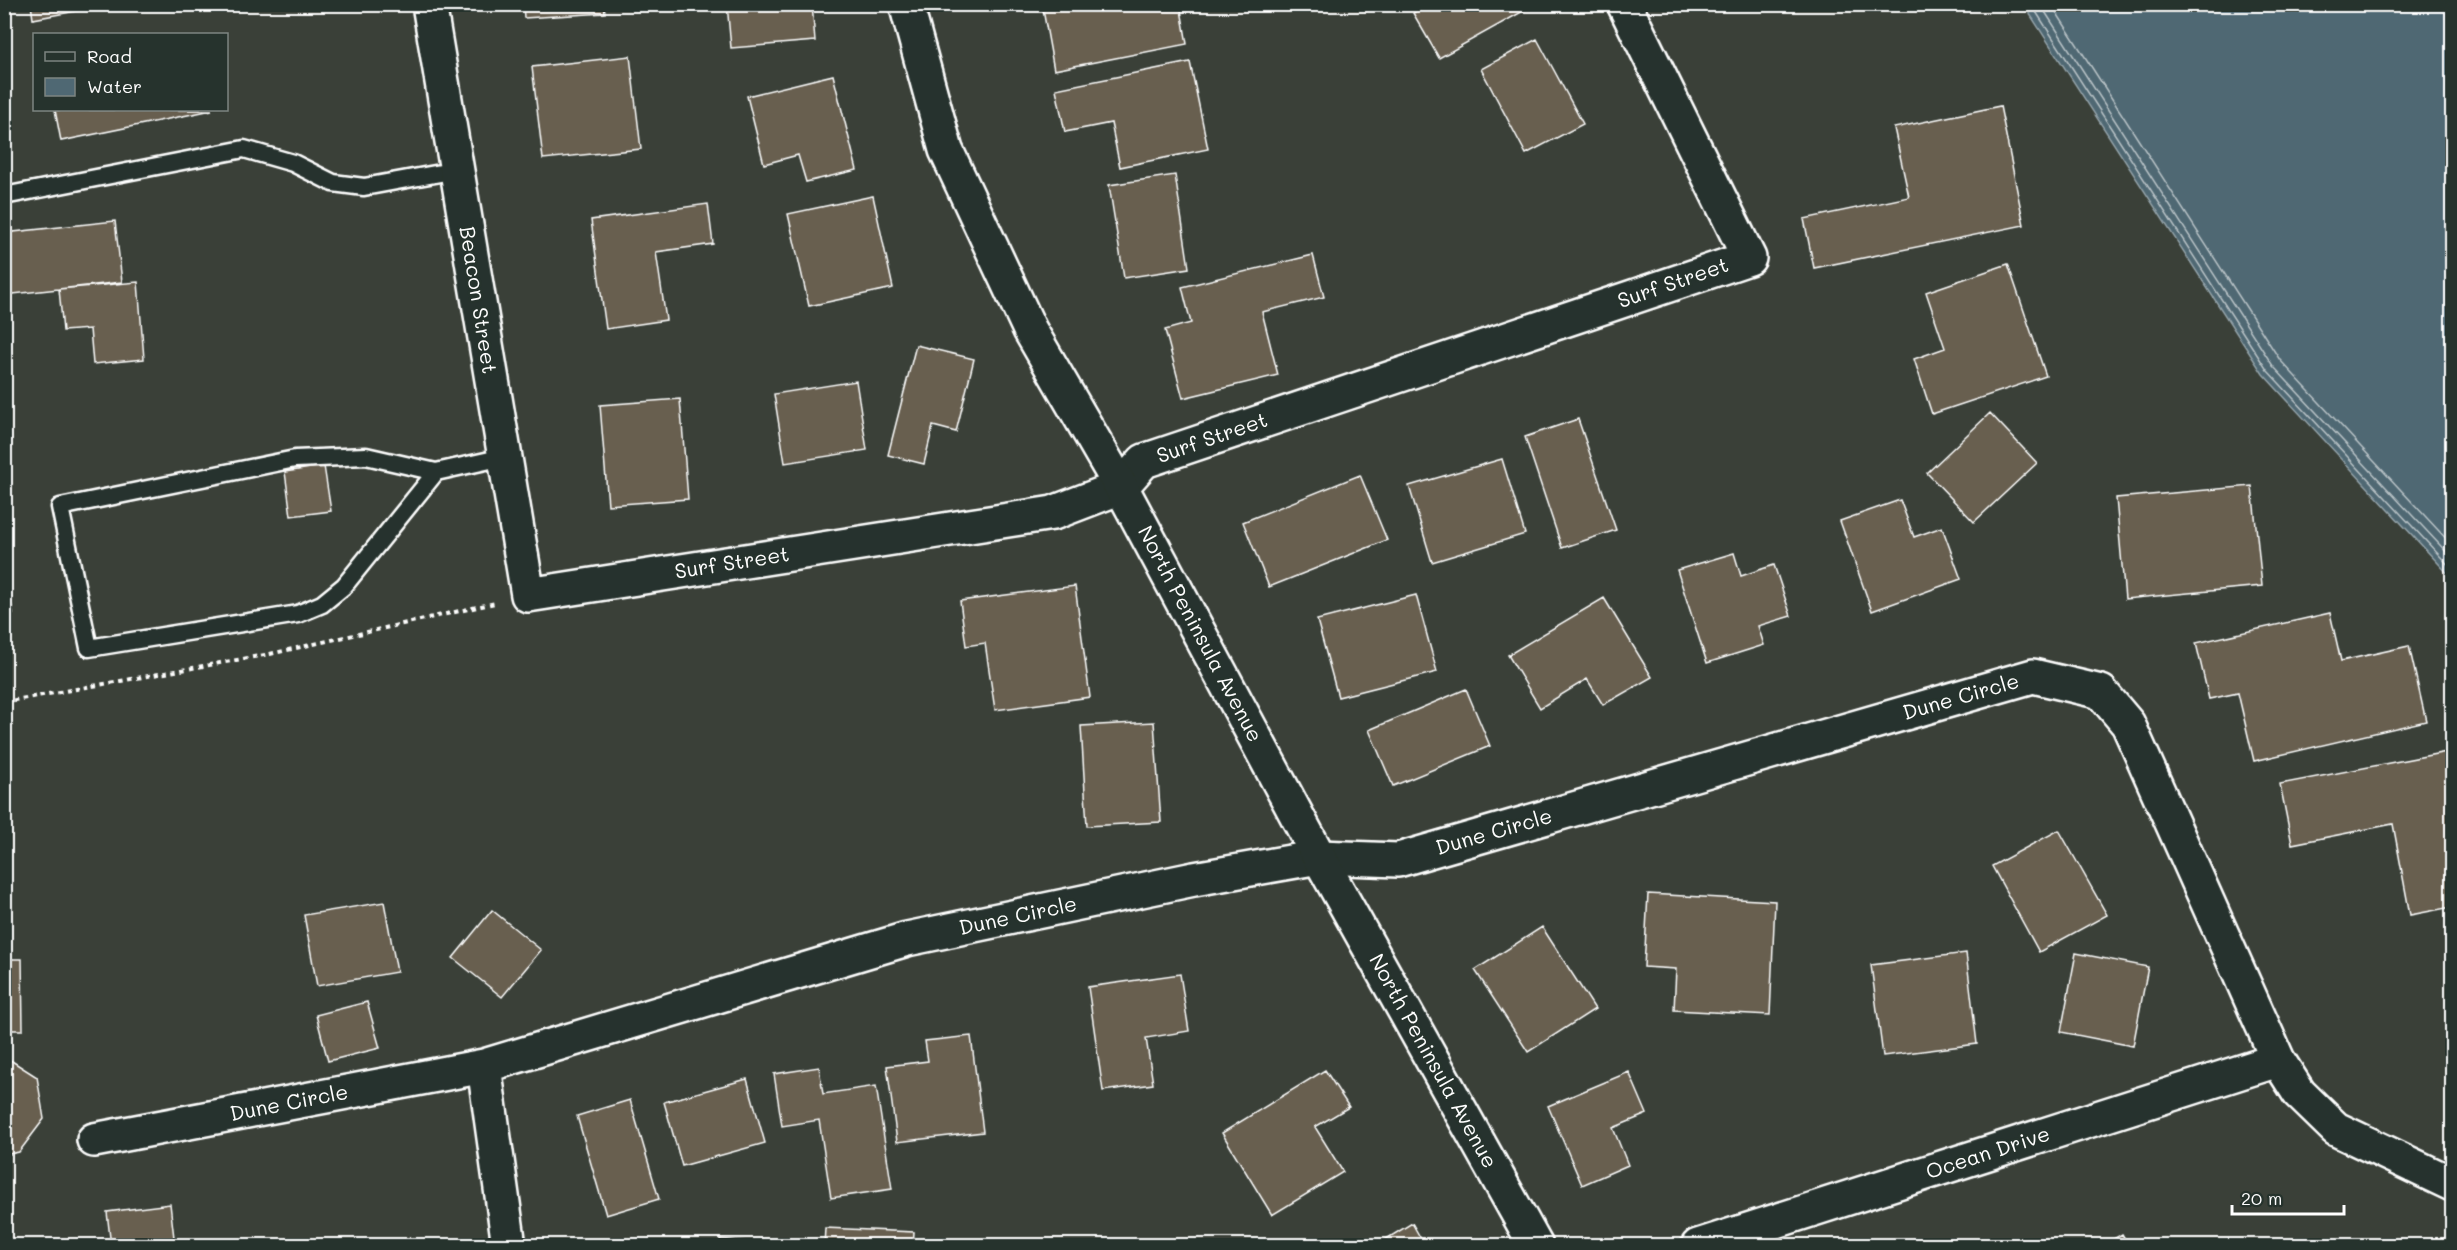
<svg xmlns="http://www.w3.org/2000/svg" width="2457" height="1250" font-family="Mali,sans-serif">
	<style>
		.water { fill: #4f6873; stroke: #95a4ab; stroke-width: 1.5 }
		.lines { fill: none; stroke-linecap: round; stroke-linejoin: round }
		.shore { stroke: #b9c3c7; stroke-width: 1.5 }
		.building { fill: #675f50; stroke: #fff; stroke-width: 1.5 }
		.lane-casing { stroke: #fff; stroke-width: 21 }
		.street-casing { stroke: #fff; stroke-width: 38 }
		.secondary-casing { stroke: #fff; stroke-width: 38 }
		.path { stroke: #fff; stroke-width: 4; stroke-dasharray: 4.5 4.5; stroke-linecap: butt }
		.lane { stroke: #26332d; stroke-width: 16 }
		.street { stroke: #26332d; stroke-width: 33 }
		.secondary { stroke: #26332d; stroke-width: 33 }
		.labels { text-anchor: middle; stroke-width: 5; stroke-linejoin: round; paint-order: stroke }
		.street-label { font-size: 21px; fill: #fff; stroke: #26332d }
	</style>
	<rect width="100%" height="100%" fill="#3a4038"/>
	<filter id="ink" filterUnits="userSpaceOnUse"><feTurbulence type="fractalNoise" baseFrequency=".0167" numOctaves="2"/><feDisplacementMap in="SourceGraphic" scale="12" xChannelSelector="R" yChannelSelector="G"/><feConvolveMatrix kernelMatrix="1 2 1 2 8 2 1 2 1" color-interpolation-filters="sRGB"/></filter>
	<g filter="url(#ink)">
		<!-- water -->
		<path class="water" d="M2024 5H2452V578L2263 374Z"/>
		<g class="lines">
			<!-- shore -->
			<path class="shore" d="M2031 4 2267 370 2452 569
				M2040 4 2273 366 2452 558
				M2051 4 2280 360 2452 545"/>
		</g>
		<!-- building -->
		<path class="building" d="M31 4H97L98 7 33 19Z
			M523 4H604L605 13 524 18Z
			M727 4H812L815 41 731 48Z
			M1042 4H1180L1187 44 1054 70Z
			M1429 4H1536L1439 58 1413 13Z
			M1537 39 1583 124 1526 154 1481 69Z
			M630 56 641 149 543 159 532 67Z
			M1190 62 1208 149 1120 167 1111 123 1065 132 1056 89Z
			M833 75 857 170 806 182 798 155 764 164 747 96Z
			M2000 106 2024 225 1814 268 1804 219 1909 197 1894 128Z
			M55 110H212L61 141Z
			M1175 175 1189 268 1124 278 1109 185Z
			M873 196 893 288 809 306 788 214Z
			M708 204 713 244 656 252 666 320 606 329 591 220Z
			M115 221 122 282 4 295V233Z
			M1313 255 1324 297 1262 312 1278 375 1183 398 1165 330 1191 323 1182 287Z
			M2008 264 2046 376 1932 414 1914 359 1945 348 1926 292Z
			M138 282 144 359 93 364 90 329 63 331 59 289Z
			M916 345 974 359 956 432 933 426 924 464 888 455Z
			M856 381 867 450 785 463 774 394Z
			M680 399 688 499 608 505 600 405Z
			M1990 413 2037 463 1974 522 1927 473Z
			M1578 419 1616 530 1562 548 1525 437Z
			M1502 459 1525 534 1432 562 1409 486Z
			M324 466 331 511 291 516 285 472Z
			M1360 475 1387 540 1269 587 1243 522Z
			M2252 486 2262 586 2125 599 2116 498Z
			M1900 500 1914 537 1942 527 1961 579 1872 611 1840 521Z
			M1734 553 1741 576 1774 565 1791 616 1758 626 1764 645 1707 663 1677 570Z
			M4 564 13 613 4 614Z
			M1075 586 1090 697 995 710 985 643 966 646 960 601Z
			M1416 595 1437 672 1338 697 1317 620Z
			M1604 598 1652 677 1603 705 1587 679 1540 708 1508 655Z
			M2330 613 2341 661 2409 646 2426 721 2254 761 2238 693 2209 699 2196 643Z
			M1466 689 1490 746 1393 786 1369 730Z
			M1154 722 1161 822 1087 826 1081 726Z
			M2452 751V907L2410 915 2393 824 2292 844 2280 784Z
			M2059 830 2107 915 2039 952 1992 866Z
			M1648 894 1775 901 1770 1015 1674 1010 1676 969 1644 967Z
			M384 902 397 972 317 986 304 915Z
			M492 910 541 950 502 997 453 958Z
			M1542 927 1595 1009 1528 1052 1475 970Z
			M1966 953 1977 1044 1883 1056 1871 965Z
			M2076 953 2148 967 2133 1046 2061 1032Z
			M4 959H22L23 1030H4Z
			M1180 974 1189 1031 1146 1038 1153 1084 1103 1091 1088 987Z
			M367 1002 380 1048 328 1061 316 1015Z
			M971 1036 983 1132 897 1142 887 1066 928 1061 925 1041Z
			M4 1056 37 1077 44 1119 19 1152 4 1155Z
			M819 1067 823 1094 876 1086 892 1189 831 1198 819 1120 782 1126 774 1074Z
			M1325 1070 1349 1107 1315 1127 1343 1172 1272 1215 1222 1133Z
			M1629 1072 1647 1114 1613 1128 1628 1165 1582 1185 1548 1106Z
			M747 1079 765 1143 682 1166 664 1102Z
			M630 1100 659 1199 606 1215 577 1116Z
			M170 1204 175 1246H111L107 1212Z
			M1412 1223 1425 1246H1375Z
			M825 1228 914 1232 913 1246H824Z
			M2122 1234 2129 1246H2102Z
			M720 1239 766 1244V1246H720Z"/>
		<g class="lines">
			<defs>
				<path id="lane" d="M4 196 244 149 293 163 333 183 364 187 457 170
					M436 472 344 586 322 604 298 614 89 648 60 507 295 459 366 456 436 472 504 457"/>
				<path id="street" d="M429 4 528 595 1053 513 1121 487 1144 461 1749 258 1624 4
					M484 1066 509 1246
					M94 1140 484 1066 907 939 1194 879 1319 857 1398 860 2033 676 2101 692 2128 724 2278 1060 2299 1093 2336 1129 2452 1184
					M1698 1246 2278 1060"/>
				<path id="secondary" d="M906 4 946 150 1030 330 1121 487 1319 857 1536 1246"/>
			</defs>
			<!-- lane casing -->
			<use href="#lane" class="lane-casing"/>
			<!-- street casing -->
			<use href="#street" class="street-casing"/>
			<!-- secondary casing -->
			<use href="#secondary" class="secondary-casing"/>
			<!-- path -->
			<path class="path" d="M4 702 270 654 495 603"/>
			<!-- lane -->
			<use href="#lane" class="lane"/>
			<!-- street -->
			<use href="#street" class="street"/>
			<!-- secondary -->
			<use href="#secondary" class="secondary"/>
		</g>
	</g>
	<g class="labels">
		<!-- street labels -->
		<g class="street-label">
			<text transform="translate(1673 283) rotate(-19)" y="7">Surf Street</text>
			<text transform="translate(478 300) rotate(81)" y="7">Beacon Street</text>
			<text transform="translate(1212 438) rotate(-19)" y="7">Surf Street</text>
			<text transform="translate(732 563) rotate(-9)" y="7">Surf Street</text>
			<text transform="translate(1200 634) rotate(62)" y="7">North Peninsula Avenue</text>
			<text transform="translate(1961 697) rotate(-16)" y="7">Dune Circle</text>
			<text transform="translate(1494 832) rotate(-16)" y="7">Dune Circle</text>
			<text transform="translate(1018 916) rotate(-12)" y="7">Dune Circle</text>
			<text transform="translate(1433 1061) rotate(61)" y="7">North Peninsula Avenue</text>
			<text transform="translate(289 1103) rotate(-11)" y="7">Dune Circle</text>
			<text transform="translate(1988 1153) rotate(-18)" y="7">Ocean Drive</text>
		</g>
	</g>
	<!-- margin -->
	<rect width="2457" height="1250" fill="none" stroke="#26332d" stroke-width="24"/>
	<rect x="12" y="12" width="2433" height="1226" fill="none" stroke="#fff" stroke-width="2" filter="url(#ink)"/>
	<!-- legend -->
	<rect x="33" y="33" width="195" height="78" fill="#26332d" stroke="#7d8581" stroke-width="1.5"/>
	<rect x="45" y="52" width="30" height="9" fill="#26332d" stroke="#7d8581" stroke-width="1.5"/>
	<text x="87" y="63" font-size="18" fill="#ffffff">Road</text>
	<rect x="45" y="78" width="30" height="18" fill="#4f6873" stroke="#7d8581" stroke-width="1.5"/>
	<text x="87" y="93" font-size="18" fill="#ffffff">Water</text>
	<!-- scale -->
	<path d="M2232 1205v9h112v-9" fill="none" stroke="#ffffff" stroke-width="3"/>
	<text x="2241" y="1205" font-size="18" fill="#ffffff" stroke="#26332d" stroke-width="4.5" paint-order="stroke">20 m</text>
</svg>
